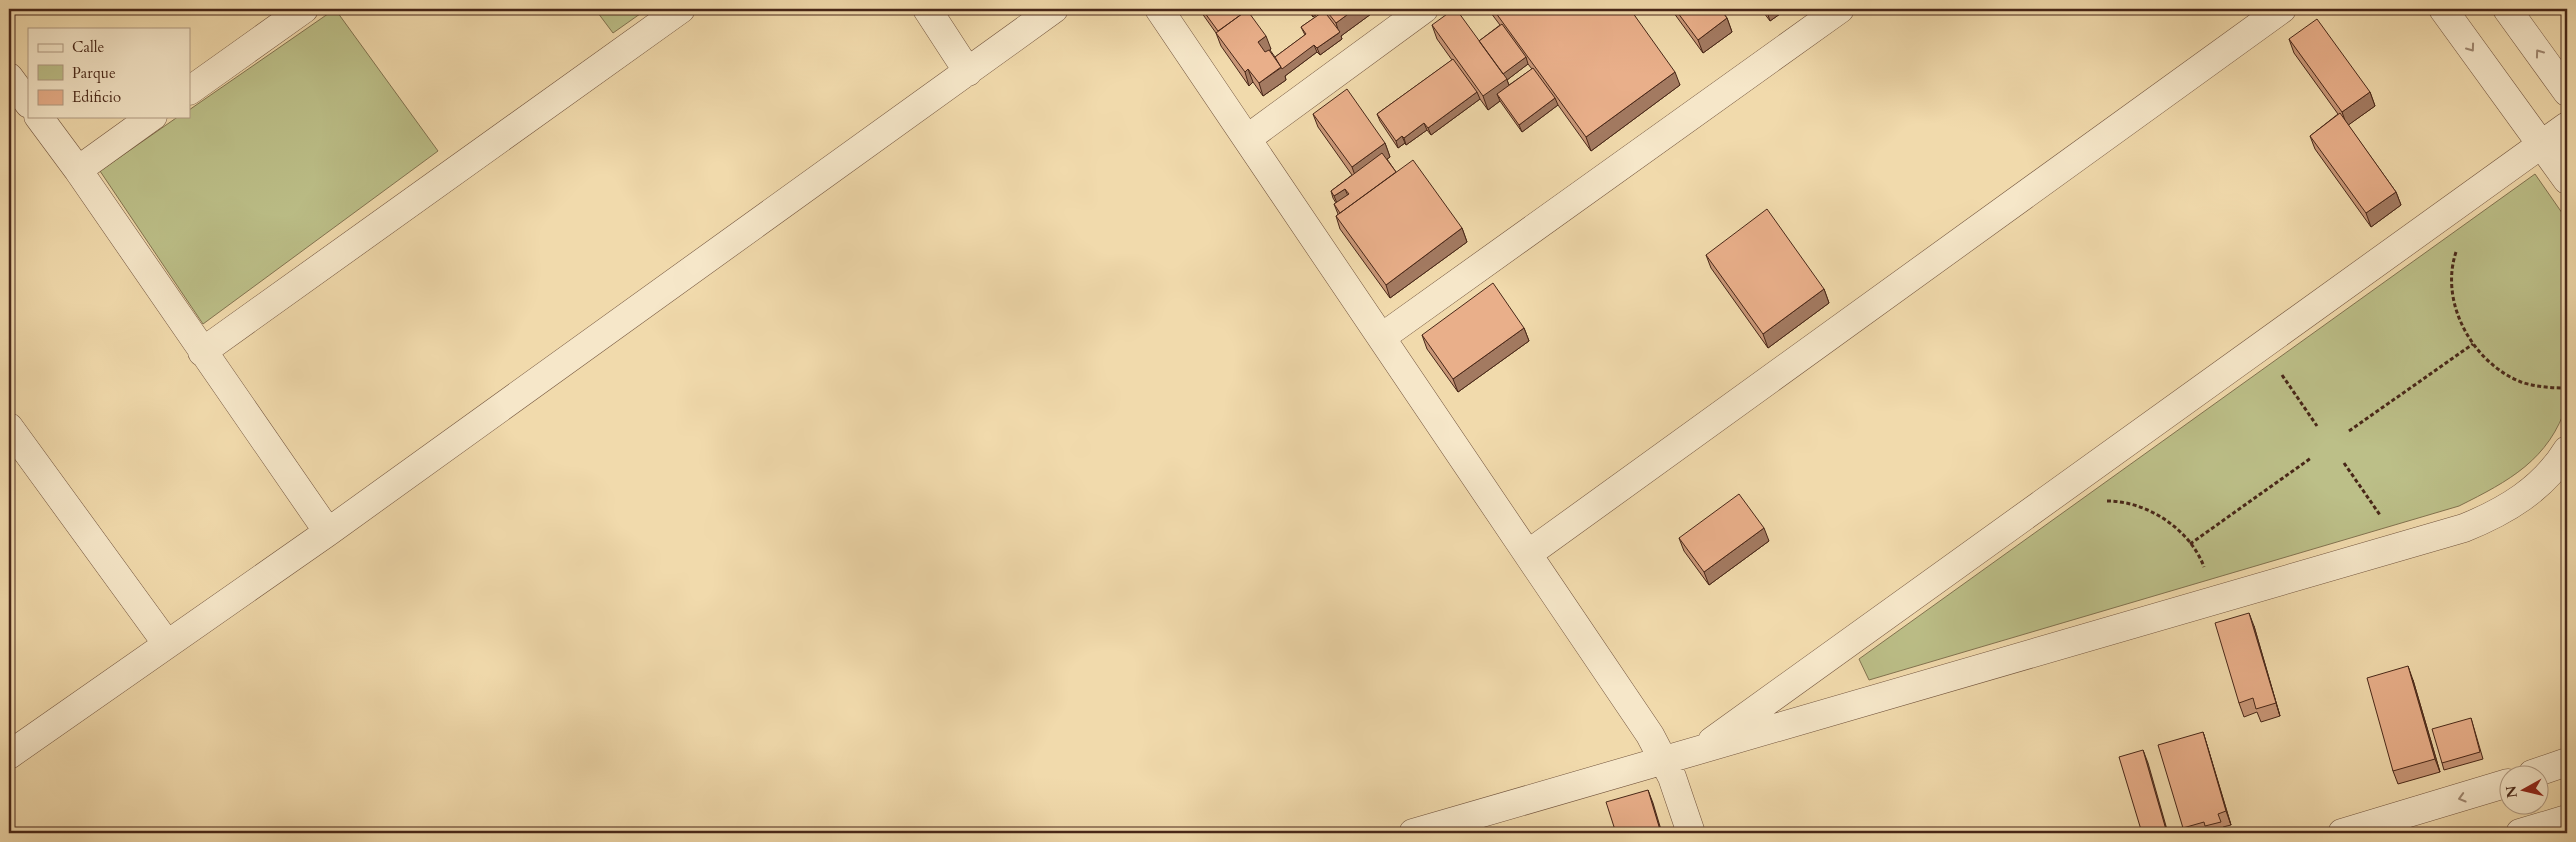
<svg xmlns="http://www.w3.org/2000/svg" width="2576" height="842" font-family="Cardo,serif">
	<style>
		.green { fill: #bcbf88; stroke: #827350 }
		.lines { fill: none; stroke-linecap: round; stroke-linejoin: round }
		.minor-casing { stroke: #72543d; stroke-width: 29 }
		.path { stroke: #482718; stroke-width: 3; stroke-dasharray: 4 2.5; stroke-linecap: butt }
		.minor { stroke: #f6e7c9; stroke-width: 28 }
		.wall { fill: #c89677; stroke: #482718; fill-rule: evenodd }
		.shaded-wall { fill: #a37a61; stroke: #482718 }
		.building { fill: #e9af8a; stroke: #482718 }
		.oneway { stroke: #9f8770 }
	</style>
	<rect width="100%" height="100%" fill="#f1daac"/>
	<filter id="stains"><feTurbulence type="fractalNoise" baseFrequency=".004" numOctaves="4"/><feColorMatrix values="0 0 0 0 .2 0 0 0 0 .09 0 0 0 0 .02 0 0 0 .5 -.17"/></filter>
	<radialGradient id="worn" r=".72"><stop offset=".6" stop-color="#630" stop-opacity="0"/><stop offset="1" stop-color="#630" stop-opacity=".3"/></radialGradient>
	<!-- green -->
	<path class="green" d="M335 9 438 151 203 324 100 171 179 116H189V110Z
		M595 9H647L613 33Z
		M2535 174 2567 220V404C2549 460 2509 481 2459 506L1869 680 1859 659Z"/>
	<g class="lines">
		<defs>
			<path id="minor" d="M927 9 968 72
				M1159 9 1650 735 1672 777 1691 833
				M2443 9 2567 180
				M2507 9 2567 92
				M9 77 29 104
				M189 91 304 9
				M38 116 78 170 328 532
				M1248 138 1424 9
				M78 170 153 116
				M1382 337 1840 9
				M202 352 681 9
				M9 427 167 644
				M1528 554 2282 9
				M1712 741 2567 126
				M9 755 328 532 1054 9
				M2532 774 2567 762
				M1413 833 2464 528C2506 511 2543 489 2567 450
				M2342 833 2508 783
				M2520 833 2567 819"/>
		</defs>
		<!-- minor casing -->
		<use href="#minor" class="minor-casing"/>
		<!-- path -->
		<path class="path" d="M2456 252C2439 303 2473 363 2521 382 2536 387 2552 388 2567 388
			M2282 375 2317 426
			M2349 431 2473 344
			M2344 463 2380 515
			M2107 501C2147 501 2190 529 2204 567
			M2190 544 2311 458"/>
		<!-- minor -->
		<use href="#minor" class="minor"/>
	</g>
	<!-- wall -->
	<path class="wall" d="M1199 9H1238L1271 49 1270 50 1275 57 1305 35 1301 27 1323 12 1322 10 1313 17 1307 9H1369L1371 14 1341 36 1342 39 1320 55 1317 52 1285 76 1286 80 1263 96 1253 82 1249 86 1221 46 1216 33Z
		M1488 9H1630L1680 85 1591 151 1558 105 1522 132 1500 101 1488 110 1480 99 1431 135 1427 130 1406 145 1405 143 1398 148 1380 121 1377 114 1452 60 1437 39 1432 25 1479 41 1500 25ZM1528 64 1532 69 1509 85 1507 80Z
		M1671 9H1720L1727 18 1732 32 1703 53Z
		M1761 9H1787L1770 21Z
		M2289 39 2370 92 2375 106 2348 125 2396 192 2401 205 2371 227 2315 149 2310 136 2338 114 2294 53Z
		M1313 114 1385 143 1390 157 1387 159 1396 172 1462 228 1467 242 1390 298 1340 229 1336 216 1338 214 1334 204 1336 203 1333 198 1331 191 1352 175 1318 127Z
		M1706 255 1824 289 1829 303 1768 348 1711 268Z
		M1524 328 1529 341 1458 392 1427 349 1422 335Z
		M1679 538 1769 541 1709 585 1684 551Z
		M2254 626 2280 716 2261 722 2257 712 2244 717 2239 703Z
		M2413 680 2440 772 2398 784 2393 771Z
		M2471 718 2483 759 2444 770 2442 763Z
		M2203 732 2207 745 2231 825 2223 827 2225 833H2185L2183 828Z"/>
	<!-- shaded-wall -->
	<path class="shaded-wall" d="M1310 9H1321L1322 10 1313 17Z
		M1355 9H1369L1371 14 1341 36 1342 39 1320 55 1317 48 1339 33 1336 23Z
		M1766 9H1787L1770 21Z
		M1727 18 1732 32 1703 53 1698 40Z
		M1266 36 1271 49 1263 55 1258 42Z
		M1314 45 1317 52 1285 76 1286 80 1263 96 1259 83Z
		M1526 57 1528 64 1507 80 1512 93 1497 94 1500 101 1488 110 1483 96 1501 75Z
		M1248 69 1253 82 1249 86 1245 72Z
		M1675 72 1680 85 1591 151 1586 137Z
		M1477 92 1480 99 1431 135 1428 128Z
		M2370 92 2375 106 2347 126 2342 112Z
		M1555 98 1558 105 1522 132 1519 125Z
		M1424 123 1427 130 1406 145 1404 138Z
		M1402 136 1405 143 1398 148 1396 141Z
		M1385 143 1390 157 1357 181 1352 167Z
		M1345 189 1348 196 1337 203 1334 196Z
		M2396 192 2401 205 2371 227 2366 213Z
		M1462 228 1467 242 1390 298 1386 285Z
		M1824 289 1829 303 1768 348 1763 334Z
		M1524 328 1529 341 1458 392 1453 379Z
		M1764 528 1769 541 1709 585 1704 572Z
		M2249 613 2254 626 2280 716 2276 703Z
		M2408 666 2413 680 2440 772 2435 759Z
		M2203 732 2207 745 2231 825 2226 811Z
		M2143 750 2148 763 2168 833H2167Z
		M1648 790 1653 803 1662 833H1661Z"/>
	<!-- building -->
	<path class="building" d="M1202 9H1238L1242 14 1218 31Z
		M1325 9H1355L1336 23Z
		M1454 9H1456L1507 79 1483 96 1432 25Z
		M1493 9H1630L1675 72 1586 137Z
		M1675 9H1720L1727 18 1698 40Z
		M1247 10 1266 36 1258 42 1265 52 1269 50 1281 67 1259 83 1248 69 1245 72 1216 33Z
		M1324 11 1340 32 1317 48 1314 45 1282 69 1275 57 1306 34 1301 27Z
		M2317 19 2370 92 2342 112 2289 39Z
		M1502 24 1526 57 1503 74 1479 41Z
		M1453 59 1477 92 1428 128 1424 123 1404 138 1402 136 1396 141 1377 114Z
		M1533 68 1555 98 1519 125 1497 94Z
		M1347 89 1385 143 1352 167 1313 114Z
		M2340 113 2396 192 2366 213 2310 136Z
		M1382 153 1396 172 1340 213 1334 204 1349 194 1345 189 1334 196 1331 191Z
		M1413 160 1462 228 1386 285 1336 216Z
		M1767 209 1824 289 1763 334 1706 255Z
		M1493 283 1524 328 1453 379 1422 335Z
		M1739 494 1764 528 1704 572 1679 538Z
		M2249 613 2276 703 2256 709 2253 698 2239 703 2215 623Z
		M2408 666 2435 759 2393 771 2367 678Z
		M2471 718 2480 752 2442 763 2432 729Z
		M2203 732 2226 811 2218 814 2221 822 2205 826 2204 822 2183 828 2158 745Z
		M2143 750 2167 833H2142L2119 757Z
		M1648 790 1661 833H1616L1606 802Z"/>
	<!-- one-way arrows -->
	<defs><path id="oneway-chevron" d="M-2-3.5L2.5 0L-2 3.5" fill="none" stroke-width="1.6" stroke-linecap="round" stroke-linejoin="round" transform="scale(1.25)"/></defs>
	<g class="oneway">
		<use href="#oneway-chevron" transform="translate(2471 48) rotate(54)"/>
		<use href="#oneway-chevron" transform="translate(2539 53) rotate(-126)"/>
		<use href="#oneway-chevron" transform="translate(2462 798) rotate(164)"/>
	</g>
	<!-- margin -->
	<rect width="2576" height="842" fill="none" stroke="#f1daac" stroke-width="30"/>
	<rect x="10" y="10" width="2556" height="822" fill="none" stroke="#482718" stroke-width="2.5"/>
	<rect x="15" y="15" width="2546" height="812" fill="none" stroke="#482718"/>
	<!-- legend -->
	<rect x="28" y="28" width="162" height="90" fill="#f6e7c9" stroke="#b09a82"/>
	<rect x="38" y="44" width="25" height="8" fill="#f6e7c9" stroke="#b09a82"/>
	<text x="72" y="52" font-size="15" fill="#482718">Calle</text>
	<rect x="38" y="65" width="25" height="15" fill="#bcbf88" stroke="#b09a82"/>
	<text x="72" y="78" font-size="15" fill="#482718">Parque</text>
	<rect x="38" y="90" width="25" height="15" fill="#e9af8a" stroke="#b09a82"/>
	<text x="72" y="102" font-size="15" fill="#482718">Edificio</text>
	<!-- north arrow -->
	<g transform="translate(2524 790) rotate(262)"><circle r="24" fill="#f6e7c9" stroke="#b09a82"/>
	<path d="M0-4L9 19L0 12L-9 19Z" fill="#8f2418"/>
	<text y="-8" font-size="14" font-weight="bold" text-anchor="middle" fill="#482718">N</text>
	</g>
	<rect width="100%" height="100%" filter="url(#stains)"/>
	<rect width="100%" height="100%" fill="url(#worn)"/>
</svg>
